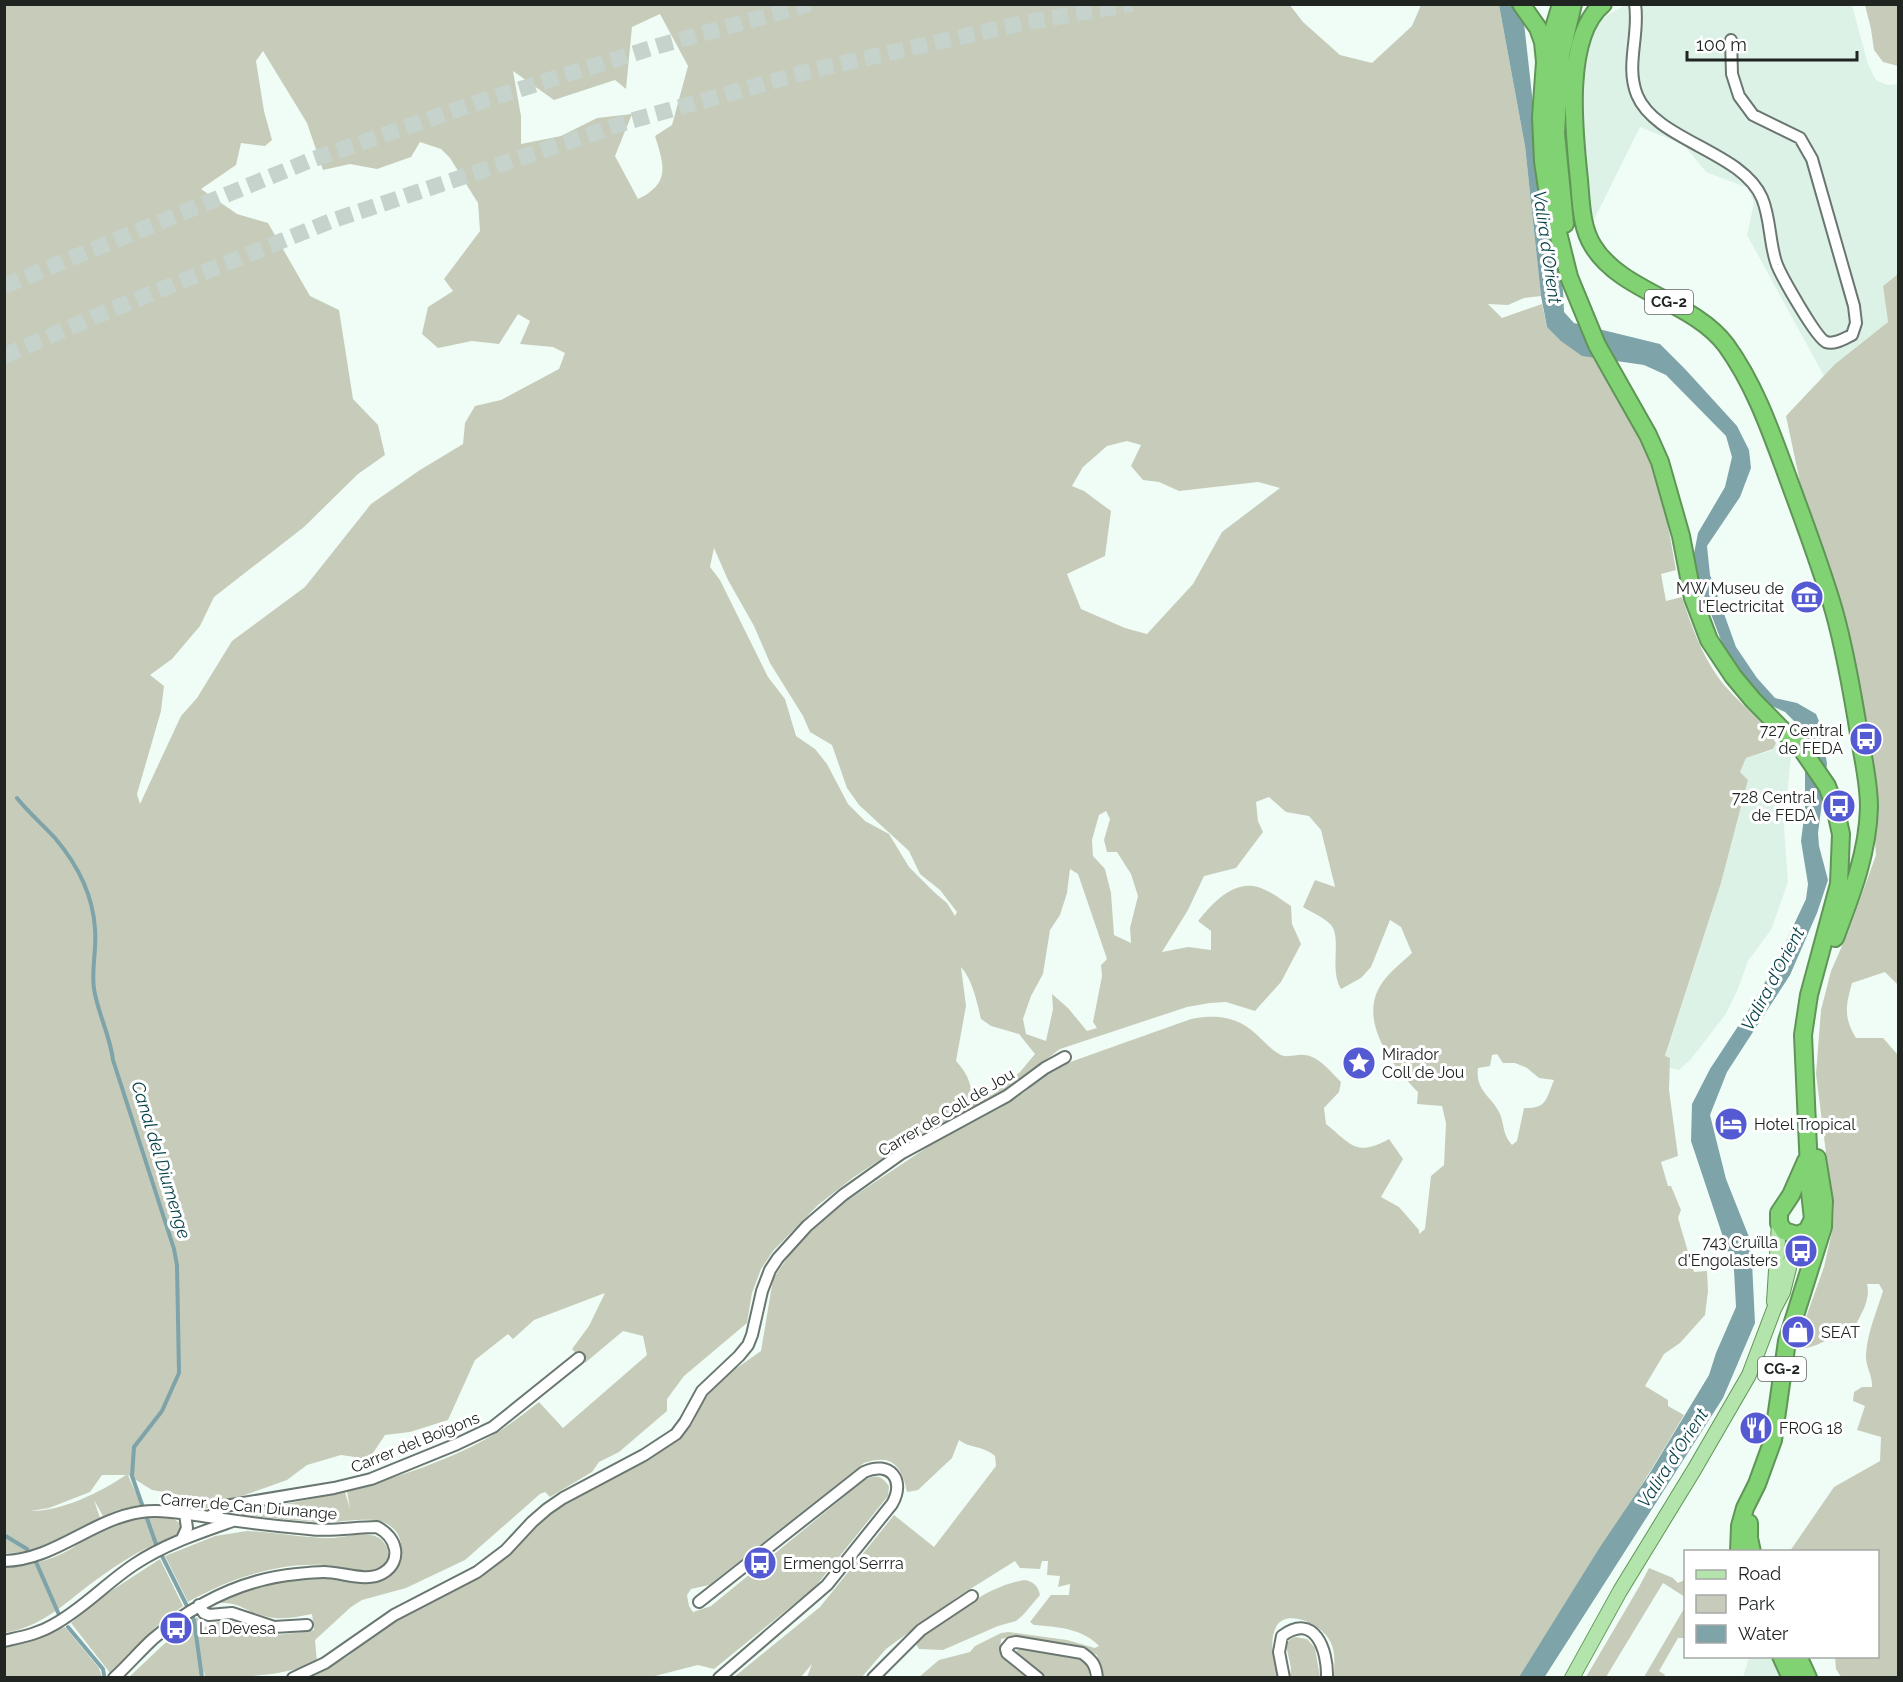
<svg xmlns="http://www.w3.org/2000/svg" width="1903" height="1682" font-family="Raleway,sans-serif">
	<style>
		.built { fill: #ddf2e7 }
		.green { fill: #c7ccba; fill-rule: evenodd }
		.water { fill: #7ea3a9 }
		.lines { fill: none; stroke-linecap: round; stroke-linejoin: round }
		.stream { stroke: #7ea3a9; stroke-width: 4 }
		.highway-tunnel { stroke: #c6d2cc; stroke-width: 16; stroke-dasharray: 16 8; stroke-linecap: butt }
		.minor-casing { stroke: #6a7670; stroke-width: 14 }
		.major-casing { stroke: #5f9557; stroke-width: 16 }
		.highway-casing { stroke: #5f9557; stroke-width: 20 }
		.minor { stroke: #fff; stroke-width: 10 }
		.major { stroke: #b3e4ab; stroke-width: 14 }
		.highway { stroke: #81d273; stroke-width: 16 }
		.labels { text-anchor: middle; stroke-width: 6; stroke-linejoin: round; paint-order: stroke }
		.shield { fill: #fff; stroke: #636664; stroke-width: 1.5 }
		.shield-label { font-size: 15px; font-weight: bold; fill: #202522 }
		.poi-label { font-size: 16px; fill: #202522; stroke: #fff; text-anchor: start }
		.street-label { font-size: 16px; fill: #202522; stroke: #fff }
		.water-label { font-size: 18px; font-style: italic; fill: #08434a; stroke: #fff }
	</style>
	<rect width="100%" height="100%" fill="#f0fdf6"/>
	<!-- built -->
	<path class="built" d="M1625 5H1852L1868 64 1876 80 1887 85 1898 84V274L1883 286 1888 322 1835 364 1824 376 1747 235 1754 203 1748 188 1706 172 1684 145 1640 127 1592 224 1582 148 1584 67 1593 24Z
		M1776 743 1791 756 1784 826 1788 882 1771 930 1748 961 1737 991 1726 1014 1691 1059 1679 1070 1669 1068 1670 1058 1665 1057 1721 883 1748 780 1740 772 1746 758 1773 750Z
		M1749 1657H1773L1783 1677H1743Z"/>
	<!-- green -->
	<path class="green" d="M1205 4H1289L1303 22 1340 55 1372 63 1412 26 1421 5H1499L1525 146 1541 296 1524 298 1508 305 1488 304 1502 318 1542 304 1547 327 1582 355 1592 357C1614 394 1638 430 1653 471 1665 502 1670 537 1676 570L1661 574 1666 601 1682 597C1691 625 1701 653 1718 677 1735 701 1762 718 1776 743L1773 749 1746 758 1740 772 1748 780 1721 883 1665 1056 1670 1058 1669 1090 1678 1156 1661 1162 1668 1186H1671L1681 1210 1678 1218 1694 1272 1707 1271 1708 1291 1705 1315 1680 1343 1664 1354 1645 1386 1668 1400V1406L1684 1415C1632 1504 1574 1590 1519 1677H1334C1334 1665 1336 1652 1330 1641 1323 1626 1287 1607 1276 1627 1268 1643 1275 1662 1278 1677H1103L1097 1655 1071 1644 1010 1637 1001 1639 1000 1655 1026 1677H919L939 1660 970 1652 975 1646 1001 1633 1008 1632 1067 1640 1095 1648 1099 1646C1082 1628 1057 1627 1034 1625L1030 1622 1051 1595H1069L1070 1584 1058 1587 1060 1576 1047 1575 1048 1561H1042L1040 1569 1020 1568 1015 1561 959 1596 886 1649 862 1677H807L812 1664 801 1677H734L820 1607 894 1515 934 1547 996 1466 995 1456C982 1445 971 1449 959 1440L952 1458 918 1490 907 1492C902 1466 892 1453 864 1463L709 1585 691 1589 687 1595 689 1606 693 1612 711 1606 863 1481C875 1474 881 1475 889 1486L888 1496 815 1587 714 1669 698 1665 647 1678 313 1677 348 1656 369 1639 405 1615 450 1593 490 1570 519 1546 540 1522 560 1506 677 1441 692 1424 705 1398 721 1379 761 1351 773 1279 790 1254 814 1229 845 1202 929 1146 1000 1108 1025 1092 1045 1074 1059 1066 1191 1019C1216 1014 1237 1016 1256 1034 1264 1041 1271 1050 1281 1055 1288 1058 1297 1054 1304 1055 1319 1056 1331 1072 1341 1082L1339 1092 1324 1108 1326 1124C1352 1145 1356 1157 1389 1139L1403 1159 1381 1197 1399 1207 1419 1230V1234L1425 1229 1431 1176 1444 1165 1446 1123 1442 1106 1417 1104 1418 1092C1395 1069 1362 1027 1377 992 1384 976 1399 965 1412 953L1401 927 1390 920 1371 967 1361 978 1341 989C1329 970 1342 938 1331 925 1325 918 1311 912 1303 907L1315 880 1335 887 1321 830 1309 816 1286 812 1269 797 1256 802 1258 821 1263 832 1236 868 1204 876 1188 910 1162 952 1188 947 1211 950V931L1198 921C1211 905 1230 883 1253 886 1267 888 1280 899 1291 906L1292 924 1301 944 1281 982 1255 1011 1226 1002 1210 1003 1187 1007 1060 1049 995 1098 913 1138 854 1177 818 1205 773 1251 761 1269 752 1293 747 1323 684 1376 667 1399V1411L619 1452 599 1462 592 1472 550 1497 545 1492 540 1494 465 1560 406 1588 362 1600 351 1607 315 1640 317 1662C280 1677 244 1677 205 1677L204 1671 203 1677H129L163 1645 197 1617 201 1622 200 1629C239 1610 235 1629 267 1634 281 1636 299 1632 314 1630L312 1614C296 1617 280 1621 264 1616 243 1611 242 1602 218 1603 250 1588 289 1577 324 1577 339 1577 355 1585 369 1583 379 1582 391 1576 396 1567 405 1550 403 1530 383 1522 371 1517 343 1522 329 1522 300 1522 271 1517 242 1515L241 1512 243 1510 271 1507 345 1492 350 1509 347 1491C398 1477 452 1460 498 1432 512 1423 526 1412 539 1402L563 1428 647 1355 643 1336 623 1331 585 1363 572 1349 589 1326 605 1293 534 1320 513 1339 508 1334 475 1360 448 1420 410 1432 385 1435 369 1459 341 1455 307 1465 287 1480 202 1510 176 1494 152 1490 128 1475 141 1505 118 1510 103 1516 94 1500 100 1518C70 1535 40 1554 5 1553V5ZM660 14 688 66 672 125 655 136C664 165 671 183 638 199L615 156 632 114 597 118 561 136 521 144V116L513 71 554 100 615 80 626 89 632 27ZM263 51 307 123 323 170 350 164 377 169 411 157 420 142 441 149 450 158 478 203 480 231 444 279 453 291 428 307 422 334 438 348 472 341 499 344 518 314 530 321 520 344 553 347 565 353 559 369 501 400 475 406 465 423 463 444 420 470 371 504 305 587 232 641 197 698 181 716 140 804 137 794 161 711 164 686 150 675 172 659 200 626 214 597 304 527 358 474 385 455 378 425 353 399 339 310 310 296 268 223 237 214 201 189 236 165 241 143 265 146 272 140 264 111 256 61ZM1127 441 1141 445 1131 466 1143 480 1159 482 1179 491 1258 482 1280 488 1222 532 1193 584 1147 634 1125 628 1081 609 1067 574 1105 556 1111 511 1084 491 1072 486 1083 467 1107 446ZM714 548 728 580 754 626 770 663 803 716 810 732 832 745 847 788 859 805 909 851 920 874 940 890 957 912 955 916 947 903 935 893 909 867 889 834 865 821 848 804 827 764 815 749 796 736 785 699 768 677 720 580 710 567ZM1106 811 1110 819 1104 840 1107 852H1117L1131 874 1138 896 1130 928 1131 943 1114 935 1111 893 1105 869 1093 856 1092 840 1099 815ZM1070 869 1078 874 1107 959 1101 965 1102 976 1093 1022 1097 1028 1087 1031 1068 1008 1052 994 1053 1009 1046 1041 1026 1034 1023 1019 1031 996 1043 974 1050 930 1060 915 1067 893ZM961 967C972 979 977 1002 981 1019L991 1026 1019 1034 1035 1054 1020 1072 992 1095 972 1097C971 1081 966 1072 956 1061L966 1006ZM1497 1054 1503 1063H1515L1527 1068 1539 1078 1554 1080C1546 1099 1547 1109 1524 1108L1517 1141 1512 1145C1502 1133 1505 1127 1500 1114 1492 1096 1475 1091 1478 1068L1490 1066 1492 1055ZM102 1475H126C99 1493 63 1511 30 1511L49 1508 90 1492Z
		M1865 5H1898V66L1883 62 1874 50 1871 29Z
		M1898 274V985L1885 972 1852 983C1846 1006 1843 1016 1856 1038H1883L1898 1055V1677H1841L1836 1669 1835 1657 1878 1656V1552L1790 1551 1834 1487 1880 1461 1881 1437 1857 1430 1865 1406 1853 1401 1854 1392 1862 1387H1872C1873 1376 1865 1366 1866 1355 1867 1333 1877 1311 1883 1291L1879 1284H1867C1871 1300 1861 1314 1854 1328 1833 1333 1818 1351 1795 1348L1824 1267 1833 1227 1834 1204 1828 1169 1816 1074 1821 1010 1831 971 1849 930 1876 855 1869 760 1806 511 1786 416 1835 364 1888 322 1883 286Z
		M142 1517C156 1517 173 1513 182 1526L180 1533C171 1539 161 1542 151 1546 134 1554 118 1564 103 1575 68 1599 48 1625 5 1633L4 1566C24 1565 41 1563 59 1555 76 1548 90 1534 106 1526 117 1520 130 1519 142 1517Z
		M247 1531C275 1532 302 1538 329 1538 344 1538 360 1531 375 1536 388 1540 394 1559 381 1568 371 1575 336 1566 323 1565 275 1563 229 1579 188 1602L165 1556 215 1536Z
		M160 1559 183 1606 158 1625 110 1673 71 1623 100 1598Z
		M1649 1568 1673 1578 1678 1583 1685 1580V1597L1663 1583 1606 1677H1586L1639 1587Z
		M1025 1580C1034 1582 1038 1586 1040 1595L1023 1615 1016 1621 998 1626 943 1650 919 1649 915 1642 919 1638C950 1617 988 1585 1025 1580Z
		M1685 1607V1638H1678L1659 1671 1665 1675 1664 1677H1644Z
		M65 1627 99 1668 102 1677H5L4 1647Z
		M1295 1637 1307 1639 1315 1648 1320 1677H1290L1291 1668 1286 1645 1289 1640Z
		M1021 1648 1076 1656C1085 1661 1090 1666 1089 1677H1047L1018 1656 1016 1651Z"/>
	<!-- water -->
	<path class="water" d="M1499 5H1522L1539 158 1563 290 1564 312 1574 323 1660 344 1685 369 1737 426 1749 450 1751 468 1740 497 1707 546 1710 575 1736 647 1757 678 1775 698 1797 703 1816 714 1821 726 1827 764 1818 833 1819 846 1828 880 1817 913 1790 975 1727 1072 1710 1115 1726 1179 1751 1242 1755 1323 1723 1398 1544 1678 1519 1677 1600 1547 1648 1476 1709 1375 1716 1353 1736 1307 1734 1270 1691 1141 1692 1104 1710 1069 1748 1011 1774 967 1806 899 1808 884 1801 841 1805 810V750L1803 730 1785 712 1766 703 1744 679 1722 643 1692 564 1698 533 1725 487 1732 457 1726 436 1666 375 1644 365 1582 356 1561 341 1547 327 1541 296 1525 146Z"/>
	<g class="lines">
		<!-- stream -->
		<path class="stream" d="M17 798C28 812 42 824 55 838 77 864 93 895 95 929 97 949 91 969 94 989 98 1014 110 1035 113 1060L174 1249 177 1265 179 1373 162 1411 134 1447 132 1476 156 1544 194 1620 202 1678
			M4 1535 27 1549
			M36 1562 60 1617
			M68 1627 103 1669 104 1675"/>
		<!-- highway-tunnel -->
		<path class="highway-tunnel" d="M4 286 311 160 482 101 658 46 810 4
			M4 356 113 309 331 221 630 121 817 69 1028 22 1132 4"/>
		<defs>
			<path id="minor" d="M1635 4C1640 35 1625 65 1637 95 1656 141 1742 151 1762 198 1771 219 1769 244 1777 265 1782 277 1816 338 1826 342 1835 345 1845 338 1852 335L1856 323 1854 306 1812 159 1800 138 1753 115 1739 96 1732 74 1731 40
				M209 1517 225 1506 334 1488 371 1479 457 1444 493 1427 579 1358
				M182 1539 187 1528 185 1514
				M4 1561C55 1560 92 1519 141 1512 162 1509 187 1514 209 1517 242 1522 275 1526 309 1529 332 1532 354 1527 377 1527 397 1537 403 1561 383 1573 367 1583 342 1572 324 1572 315 1572 306 1573 297 1574 242 1579 195 1603 153 1639 140 1651 128 1665 114 1678
				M699 1602 864 1472C890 1460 906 1480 892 1504L827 1585 719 1678
				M199 1605 204 1613 209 1615 232 1613 274 1627 307 1625
				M4 1641C21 1637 38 1634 53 1625 83 1609 106 1583 135 1564 165 1544 199 1533 233 1521
				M293 1678 325 1663 394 1615 477 1572 506 1550 532 1522 547 1509 563 1498 644 1455 676 1434 685 1422 702 1391 739 1356 748 1345 752 1335 762 1291 770 1270 778 1258 807 1226 843 1195 902 1153 1007 1096 1045 1068 1065 1057
				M873 1678 921 1630 972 1596
				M1038 1678 1007 1653 1006 1649 1011 1643 1016 1642 1082 1653C1092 1660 1096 1665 1097 1678
				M1284 1678 1279 1652 1282 1636C1314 1612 1328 1649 1327 1678"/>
			<path id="major" d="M1774 1302 1779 1223
				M1572 1678 1620 1591 1694 1470 1749 1375 1774 1309 1783 1292 1792 1256 1802 1234"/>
			<path id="highway" d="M1521 4 1538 28 1543 42 1545 62 1541 117 1543 161 1547 188 1569 277 1597 345 1648 435 1660 462 1681 536 1693 598 1709 640 1733 676 1753 700 1803 751 1827 786 1835 807 1841 834 1839 884 1809 995 1803 1035 1810 1192 1813 1219 1819 1233 1818 1241
				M1603 4C1563 37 1574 133 1579 180 1581 202 1581 227 1593 246 1621 292 1693 301 1726 345 1755 385 1771 432 1788 478 1804 522 1821 566 1834 611 1846 654 1853 696 1860 740 1864 762 1869 784 1869 807 1868 853 1851 896 1835 938
				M1546 55 1561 4
				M1565 224 1556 133 1561 55 1573 4
				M1806 1161 1791 1195 1779 1213V1223L1784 1231 1797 1235 1807 1231 1813 1219
				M1749 1523V1538L1752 1552
				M1739 1552 1740 1526 1745 1508 1757 1484 1773 1440 1787 1341 1823 1227 1824 1201 1817 1158
				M1781 1656 1791 1678
				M1798 1656 1808 1678"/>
		</defs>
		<!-- minor casing -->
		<use href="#minor" class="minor-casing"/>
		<!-- major casing -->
		<use href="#major" class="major-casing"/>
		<!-- highway casing -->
		<use href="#highway" class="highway-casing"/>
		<!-- minor -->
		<use href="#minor" class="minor"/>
		<!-- major -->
		<use href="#major" class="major"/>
		<!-- highway -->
		<use href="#highway" class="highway"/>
	</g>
	<!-- icons -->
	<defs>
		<symbol id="museum-disc" viewBox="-11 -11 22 22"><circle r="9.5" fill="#545bd2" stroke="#fff"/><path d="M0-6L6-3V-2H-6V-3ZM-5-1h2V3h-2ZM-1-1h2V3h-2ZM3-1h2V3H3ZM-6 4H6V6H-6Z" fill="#fff"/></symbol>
		<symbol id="bus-disc" viewBox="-11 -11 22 22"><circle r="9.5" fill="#545bd2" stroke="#fff"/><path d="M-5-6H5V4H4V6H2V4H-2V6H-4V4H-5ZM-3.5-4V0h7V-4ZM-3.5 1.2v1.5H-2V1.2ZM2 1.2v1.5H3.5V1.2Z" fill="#fff"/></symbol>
		<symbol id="sight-disc" viewBox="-11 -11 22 22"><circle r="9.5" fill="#545bd2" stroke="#fff"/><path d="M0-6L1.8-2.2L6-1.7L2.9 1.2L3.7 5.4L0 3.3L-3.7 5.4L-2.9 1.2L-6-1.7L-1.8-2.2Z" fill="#fff"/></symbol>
		<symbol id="hotel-disc" viewBox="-11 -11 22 22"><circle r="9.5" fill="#545bd2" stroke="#fff"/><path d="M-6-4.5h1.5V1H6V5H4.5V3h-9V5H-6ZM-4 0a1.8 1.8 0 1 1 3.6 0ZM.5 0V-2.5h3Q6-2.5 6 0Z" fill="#fff"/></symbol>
		<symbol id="shop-disc" viewBox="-11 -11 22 22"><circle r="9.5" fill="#545bd2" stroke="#fff"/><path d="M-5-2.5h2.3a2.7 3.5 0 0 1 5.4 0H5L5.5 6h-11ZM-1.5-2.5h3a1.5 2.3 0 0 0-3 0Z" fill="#fff"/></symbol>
		<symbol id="restaurant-disc" viewBox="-11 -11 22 22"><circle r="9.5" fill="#545bd2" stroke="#fff"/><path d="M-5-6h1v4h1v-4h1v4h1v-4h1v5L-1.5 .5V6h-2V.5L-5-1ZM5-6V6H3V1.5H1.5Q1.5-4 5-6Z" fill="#fff"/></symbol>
	</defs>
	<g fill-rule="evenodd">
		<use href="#museum-disc" x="1788" y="578" width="38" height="38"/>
		<use href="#bus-disc" x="1847" y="720" width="38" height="38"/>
		<use href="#bus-disc" x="1820" y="787" width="38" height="38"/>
		<use href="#sight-disc" x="1340" y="1044" width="38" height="38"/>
		<use href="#hotel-disc" x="1712" y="1105" width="38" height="38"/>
		<use href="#bus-disc" x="1782" y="1232" width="38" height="38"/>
		<use href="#shop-disc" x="1779" y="1313" width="38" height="38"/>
		<use href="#restaurant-disc" x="1737" y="1409" width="38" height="38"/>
		<use href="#bus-disc" x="741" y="1544" width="38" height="38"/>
		<use href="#bus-disc" x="157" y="1609" width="38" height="38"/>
	</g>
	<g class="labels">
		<!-- shield labels -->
		<g class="shield">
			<rect x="1645" y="290" width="48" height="24" rx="4.5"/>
			<rect x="1758" y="1357" width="48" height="24" rx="4.5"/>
		</g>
		<g class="shield-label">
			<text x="1669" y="307">CG-2</text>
			<text x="1782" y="1374">CG-2</text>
		</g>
		<!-- poi labels -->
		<g class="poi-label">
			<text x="1784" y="594" text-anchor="end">MW Museu de<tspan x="1784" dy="18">l'Electricitat</tspan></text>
			<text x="1843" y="736" text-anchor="end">727 Central<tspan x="1843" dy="18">de FEDA</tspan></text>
			<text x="1816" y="803" text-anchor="end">728 Central<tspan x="1816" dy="18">de FEDA</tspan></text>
			<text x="1382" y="1060">Mirador<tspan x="1382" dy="18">Coll de Jou</tspan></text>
			<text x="1754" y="1130">Hotel Tropical</text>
			<text x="1778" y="1248" text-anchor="end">743 Cruïlla<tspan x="1778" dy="18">d'Engolasters</tspan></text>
			<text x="1821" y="1338">SEAT</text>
			<text x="1779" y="1434">FROG 18</text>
			<text x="783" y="1569">Ermengol Serrra</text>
			<text x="199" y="1634">La Devesa</text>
		</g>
		<!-- street labels -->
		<g class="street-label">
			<text transform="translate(946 1112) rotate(-31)" y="6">Carrer de Coll de Jou</text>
			<text transform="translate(415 1442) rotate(-22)" y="6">Carrer del Boïgons</text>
			<text transform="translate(249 1506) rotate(5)" y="6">Carrer de Can Diunange</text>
		</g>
		<!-- water labels -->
		<g class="water-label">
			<text transform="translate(1547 247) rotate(82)" y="6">Valira d'Orient</text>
			<text transform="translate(1773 979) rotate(-62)" y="6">Valira d'Orient</text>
			<text transform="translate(161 1160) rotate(73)" y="6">Canal del Diumenge</text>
			<text transform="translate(1673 1458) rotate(-57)" y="6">Valira d'Orient</text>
		</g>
	</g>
	<!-- border -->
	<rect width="1903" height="1682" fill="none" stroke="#202522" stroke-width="12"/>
	<!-- legend -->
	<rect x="1684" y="1550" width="195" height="108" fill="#ffffff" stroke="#a6a8a7" stroke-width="1.5"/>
	<rect x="1696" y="1570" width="30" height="9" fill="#b3e4ab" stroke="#a6a8a7" stroke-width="1.5"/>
	<text x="1738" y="1580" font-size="18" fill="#202522">Road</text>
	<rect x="1696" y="1595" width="30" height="18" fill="#c7ccba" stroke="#a6a8a7" stroke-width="1.5"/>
	<text x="1738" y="1610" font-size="18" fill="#202522">Park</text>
	<rect x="1696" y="1625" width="30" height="18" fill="#7ea3a9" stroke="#a6a8a7" stroke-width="1.5"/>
	<text x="1738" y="1640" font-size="18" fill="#202522">Water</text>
	<!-- scale -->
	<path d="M1687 51v9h170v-9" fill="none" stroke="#202522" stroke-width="3"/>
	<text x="1696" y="51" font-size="18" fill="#202522" stroke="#ffffff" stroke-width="4.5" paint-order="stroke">100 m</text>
</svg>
